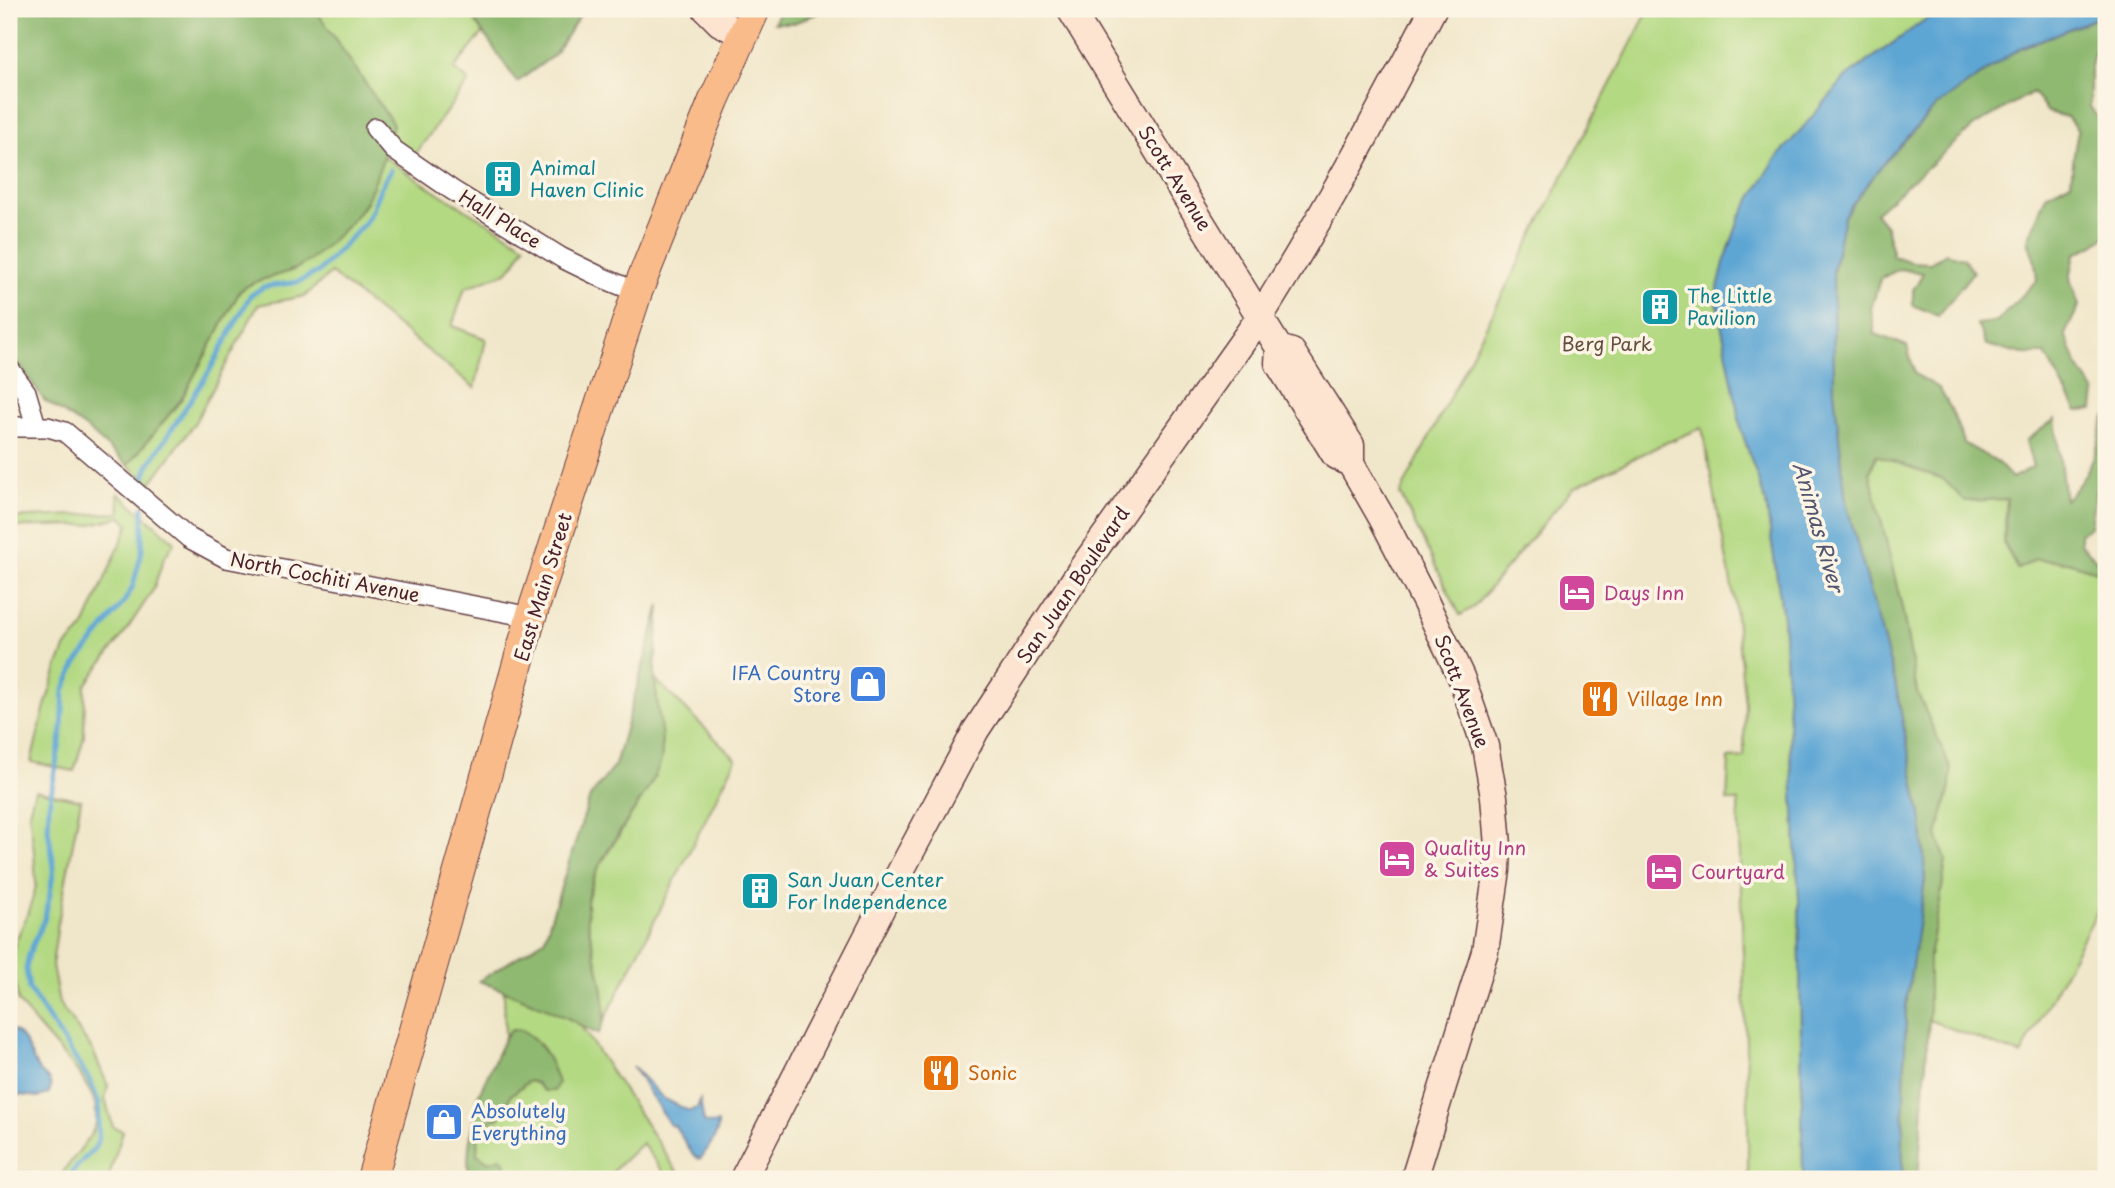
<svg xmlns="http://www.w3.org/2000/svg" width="2115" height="1188" font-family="'Playpen Sans',sans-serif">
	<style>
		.green { fill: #b4d983; stroke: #7f7c57; stroke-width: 2 }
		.forest { fill: #8fb971; stroke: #6c6c4e; stroke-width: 2 }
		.water { fill: #5da6d4; stroke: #546280; stroke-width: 2 }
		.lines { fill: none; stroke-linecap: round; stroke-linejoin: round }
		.stream { stroke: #5da6d4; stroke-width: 5 }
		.street-casing { stroke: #633d43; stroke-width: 22 }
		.secondary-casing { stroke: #633d43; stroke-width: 29 }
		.primary-casing { stroke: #633d43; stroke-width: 32 }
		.street { stroke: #fff; stroke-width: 19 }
		.secondary { stroke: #fde4d1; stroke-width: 26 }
		.primary { stroke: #fabb8b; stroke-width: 30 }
		.labels { text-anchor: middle; stroke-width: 7; stroke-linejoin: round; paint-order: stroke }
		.culture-label { font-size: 19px; fill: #0d838f; stroke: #fcf5e5; text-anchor: start }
		.street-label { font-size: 19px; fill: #4a1f2b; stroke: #fcf5e5 }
		.park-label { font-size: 19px; fill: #644e41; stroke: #fcf5e5 }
		.hotel-label { font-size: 19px; fill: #b23c85; stroke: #fcf5e5; text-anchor: start }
		.shop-label { font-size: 19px; fill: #366cbe; stroke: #fcf5e5; text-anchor: end }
		.food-label { font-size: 19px; fill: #c56008; stroke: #fcf5e5; text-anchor: start }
		.water-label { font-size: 21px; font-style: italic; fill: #52556f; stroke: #fcf5e5 }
	</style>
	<rect width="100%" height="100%" fill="#fcf5e5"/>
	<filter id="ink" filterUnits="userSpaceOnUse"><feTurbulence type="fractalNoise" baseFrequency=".0143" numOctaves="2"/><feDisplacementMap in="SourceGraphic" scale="14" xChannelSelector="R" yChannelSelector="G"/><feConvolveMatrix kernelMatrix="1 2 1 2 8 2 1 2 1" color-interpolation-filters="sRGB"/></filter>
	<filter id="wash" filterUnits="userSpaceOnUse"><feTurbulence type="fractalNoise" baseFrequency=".00686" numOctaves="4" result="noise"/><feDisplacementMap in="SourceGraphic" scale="28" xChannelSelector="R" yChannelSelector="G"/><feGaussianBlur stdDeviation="1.57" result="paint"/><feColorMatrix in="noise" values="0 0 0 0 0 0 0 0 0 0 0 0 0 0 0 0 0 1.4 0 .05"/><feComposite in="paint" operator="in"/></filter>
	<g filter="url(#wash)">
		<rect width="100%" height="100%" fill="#f0e6c9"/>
		<!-- green -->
		<path class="green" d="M315 9H467L483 33 454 69 469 81 413 157 391 137 392 124Z
			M1649 9H1940L1846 77 1740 217 1724 263 1716 296 1741 429 1766 503 1783 618 1799 899 1803 1179H1748V1105L1738 801H1727L1729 758 1744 757 1745 704 1734 598 1702 428 1663 444 1573 488 1474 607 1460 615 1400 494Z
			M383 156 435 191 525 245 515 263 507 272 465 288 452 326 486 339 475 388 331 273 305 296 258 305 194 424 150 484 128 465 181 400 240 291C256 278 276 277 295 269 311 262 358 218 366 202 373 188 377 171 383 156Z
			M1876 455 1944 479 1965 501 2007 499 2004 543 2017 569 2036 559 2068 562 2106 574V895L2021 1055 1929 1020V956L1940 902 1946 860 1937 835 1950 788 1932 727 1917 692 1902 608 1870 474Z
			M118 493 175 542 164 558 153 590 126 631 85 686 84 737 74 771 31 762 45 706 58 665 66 646 83 629 129 524 121 517 88 525 9 527V518L120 513Z
			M655 679 736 759 605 1019 601 980 588 924 587 901 596 872 653 780 660 761 661 743Z
			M35 790 81 800 58 923 52 965 59 1003 93 1051 108 1086 105 1099 113 1127 123 1131 108 1179H58L91 1135 96 1123V1108L93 1097 80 1074 36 1024 18 1001 13 965 15 943 29 911 36 886 34 851 29 812Z
			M504 991 528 999 579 1023 682 1179H668L642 1143 614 1170 610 1179H503L506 1170 495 1160 489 1162 477 1154C477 1135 480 1124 499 1118L511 1095 529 1081 536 1083 554 1072 541 1045 511 1030 505 1037Z"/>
		<!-- forest -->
		<path class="forest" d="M9 9H315L393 124C390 140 372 193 363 206 353 222 312 262 295 269 277 277 256 278 240 291L181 400 128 465 86 428 44 400 9 350Z
			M467 9H584L554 55 517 82Z
			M781 9H828L794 23H774Z
			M2106 12V46L2094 51 2090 72V106L2106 133V236L2094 245 2075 254 2070 279 2079 306 2065 334 2077 365 2095 392 2093 410 2077 411 2045 354H2023L1986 345 1977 324 1997 322 2037 280 2035 262 2028 240 2046 195 2071 182 2074 153 2078 131 2067 117 2048 112 2033 92 1974 126 1875 213 1886 226 1893 256 1912 262 1930 263 1946 253 1963 258 1973 272 1938 316 1913 305V290L1923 273 1899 269 1880 279 1871 309 1875 334 1907 346 1915 374 1939 388 1952 411 1964 443 1998 463 2012 478 2033 467 2026 441 2055 419 2065 500C2079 486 2092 467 2097 447 2100 436 2101 425 2106 415V462L2095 493 2090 527 2080 533V543L2106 571V574L2068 562 2036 559 2018 569 2004 543 2007 499 1965 501 1943 479 1876 455 1870 473 1902 608 1917 692 1951 769 1950 787 1937 835 1946 860 1940 902 1929 956V1020L1918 1179H1902L1906 1005 1925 880 1922 821 1895 682 1846 503 1834 390 1833 271 1844 216 1877 171 1936 106 2020 48 2097 18Z
			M660 605C658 630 655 656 655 680 656 705 665 737 661 761 658 771 652 781 647 790 630 820 589 869 587 903 584 939 618 1003 598 1034 587 1031 575 1021 563 1016 536 1003 508 992 479 981L544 940 590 797 615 765Z
			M511 1030H522C542 1042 551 1061 558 1083L554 1091H544L536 1083 529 1081 511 1095 499 1118C480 1124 477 1135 477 1154L489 1162 500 1158 506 1162 503 1179H470C467 1167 468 1147 471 1134 473 1122 478 1113 476 1101L505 1037Z"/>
		<!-- water -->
		<path class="water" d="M1940 9H2106V12L2097 18 2020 48 1936 106 1877 171 1844 216 1833 271 1834 390 1846 503 1895 682 1922 821 1925 880 1906 1005 1902 1179H1803L1799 899 1783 618 1766 503 1741 429 1716 296 1724 263 1740 217 1775 160 1846 77Z
			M9 1028C28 1036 28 1054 39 1070 43 1075 49 1077 50 1083 52 1088 50 1090 48 1094L39 1097 9 1094Z
			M632 1066 663 1098 689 1111 697 1108 700 1100 704 1122 710 1124 718 1123C719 1135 708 1147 702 1157L699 1159 693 1155 675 1126 670 1125Z"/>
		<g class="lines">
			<!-- stream -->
			<path class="stream" d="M487 12 488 9
				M144 493 145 474 148 466 210 370 250 296 263 287 298 282 318 272 364 224 372 211 380 188 391 170
				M67 1179 78 1165 94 1149 98 1141 99 1103 90 1081 29 989 26 969 29 954 44 920 50 894 54 867 48 829 49 805 62 730 64 690 76 664 124 602 133 586 142 551 143 507"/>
		</g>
	</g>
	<g filter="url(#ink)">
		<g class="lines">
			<defs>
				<path id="street" d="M375 128 394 150 452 190 562 258 603 278 637 292
					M9 368 26 392 36 426
					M9 427H48L65 432 189 538 226 558 531 617"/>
				<path id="secondary" d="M706 9 720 23 743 35
					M1070 9 1279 348 1278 363 1335 455 1351 464
					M1279 348 1292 352 1351 445V464L1382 518 1425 601 1461 677 1485 746 1494 797 1498 846 1497 870 1485 951 1414 1179
					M743 1179 897 878 976 730 1082 568 1260 317C1323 217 1378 114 1433 9"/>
				<path id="primary" d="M372 1179 531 617 637 292 714 100 755 9"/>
			</defs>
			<!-- street casing -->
			<use href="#street" class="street-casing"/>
			<!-- secondary casing -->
			<use href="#secondary" class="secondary-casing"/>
			<!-- primary casing -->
			<use href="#primary" class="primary-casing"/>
			<!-- street -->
			<use href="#street" class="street"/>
			<!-- secondary -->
			<use href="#secondary" class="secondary"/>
			<!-- primary -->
			<use href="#primary" class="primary"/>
		</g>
	</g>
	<!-- icons -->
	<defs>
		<symbol id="building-square" viewBox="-11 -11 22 22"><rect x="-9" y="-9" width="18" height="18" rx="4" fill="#0f9aa8" stroke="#fcf5e5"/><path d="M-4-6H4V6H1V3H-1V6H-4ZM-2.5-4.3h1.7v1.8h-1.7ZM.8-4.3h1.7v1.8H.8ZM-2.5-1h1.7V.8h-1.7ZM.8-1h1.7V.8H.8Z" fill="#fff"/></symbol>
		<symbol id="hotel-square" viewBox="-11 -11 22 22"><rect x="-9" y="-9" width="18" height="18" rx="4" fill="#d1479c" stroke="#fcf5e5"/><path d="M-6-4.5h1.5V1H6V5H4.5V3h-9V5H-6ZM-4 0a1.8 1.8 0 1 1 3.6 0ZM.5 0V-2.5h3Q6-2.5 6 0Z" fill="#fff"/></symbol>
		<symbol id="shop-square" viewBox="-11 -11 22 22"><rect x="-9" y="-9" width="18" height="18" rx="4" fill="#3f7fe0" stroke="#fcf5e5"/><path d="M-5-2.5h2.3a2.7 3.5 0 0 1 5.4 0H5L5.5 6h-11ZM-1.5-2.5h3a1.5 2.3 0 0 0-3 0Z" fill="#fff"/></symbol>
		<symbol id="restaurant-square" viewBox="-11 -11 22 22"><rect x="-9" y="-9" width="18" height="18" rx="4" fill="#e8710a" stroke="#fcf5e5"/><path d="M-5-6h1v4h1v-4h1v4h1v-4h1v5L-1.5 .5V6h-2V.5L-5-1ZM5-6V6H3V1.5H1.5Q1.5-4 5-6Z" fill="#fff"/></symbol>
	</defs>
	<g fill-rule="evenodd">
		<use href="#building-square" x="481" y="157" width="44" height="44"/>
		<use href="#building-square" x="1638" y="285" width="44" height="44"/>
		<use href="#hotel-square" x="1555" y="571" width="44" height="44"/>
		<use href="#shop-square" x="846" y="662" width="44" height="44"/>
		<use href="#restaurant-square" x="1578" y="677" width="44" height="44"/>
		<use href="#hotel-square" x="1375" y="837" width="44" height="44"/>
		<use href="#hotel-square" x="1642" y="850" width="44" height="44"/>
		<use href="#building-square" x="738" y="869" width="44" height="44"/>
		<use href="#restaurant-square" x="919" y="1051" width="44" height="44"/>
		<use href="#shop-square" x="422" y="1100" width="44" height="44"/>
	</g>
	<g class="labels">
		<!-- culture labels -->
		<g class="culture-label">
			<text x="530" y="175">Animal<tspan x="530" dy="22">Haven Clinic</tspan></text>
			<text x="1687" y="303">The Little<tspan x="1687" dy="22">Pavilion</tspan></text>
			<text x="787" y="887">San Juan Center<tspan x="787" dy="22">For Independence</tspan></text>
		</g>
		<!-- street labels -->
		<g class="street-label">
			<text transform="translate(1175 178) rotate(58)" y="7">Scott Avenue</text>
			<text transform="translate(500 219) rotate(32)" y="7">Hall Place</text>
			<text transform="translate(325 577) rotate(11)" y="7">North Cochiti Avenue</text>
			<text transform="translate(1073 585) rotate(-56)" y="7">San Juan Boulevard</text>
			<text transform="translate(543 587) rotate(-73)" y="7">East Main Street</text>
			<text transform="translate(1462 691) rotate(69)" y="7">Scott Avenue</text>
		</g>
		<!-- park labels -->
		<g class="park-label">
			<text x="1607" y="351">Berg Park</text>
		</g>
		<!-- hotel labels -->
		<g class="hotel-label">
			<text x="1604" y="600">Days Inn</text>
			<text x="1424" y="855">Quality Inn<tspan x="1424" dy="22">&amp; Suites</tspan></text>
			<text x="1691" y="879">Courtyard</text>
		</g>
		<!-- shop labels -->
		<g class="shop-label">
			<text x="841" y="680">IFA Country<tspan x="841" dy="22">Store</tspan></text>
			<text x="471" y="1118" text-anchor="start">Absolutely<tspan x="471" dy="22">Everything</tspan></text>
		</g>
		<!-- food labels -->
		<g class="food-label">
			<text x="1627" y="706">Village Inn</text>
			<text x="968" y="1080">Sonic</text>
		</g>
		<!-- water labels -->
		<g class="water-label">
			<text transform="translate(1818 527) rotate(74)" y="7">Animas River</text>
		</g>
	</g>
	<!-- margin -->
	<rect width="2115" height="1188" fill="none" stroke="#fcf5e5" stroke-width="35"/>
</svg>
